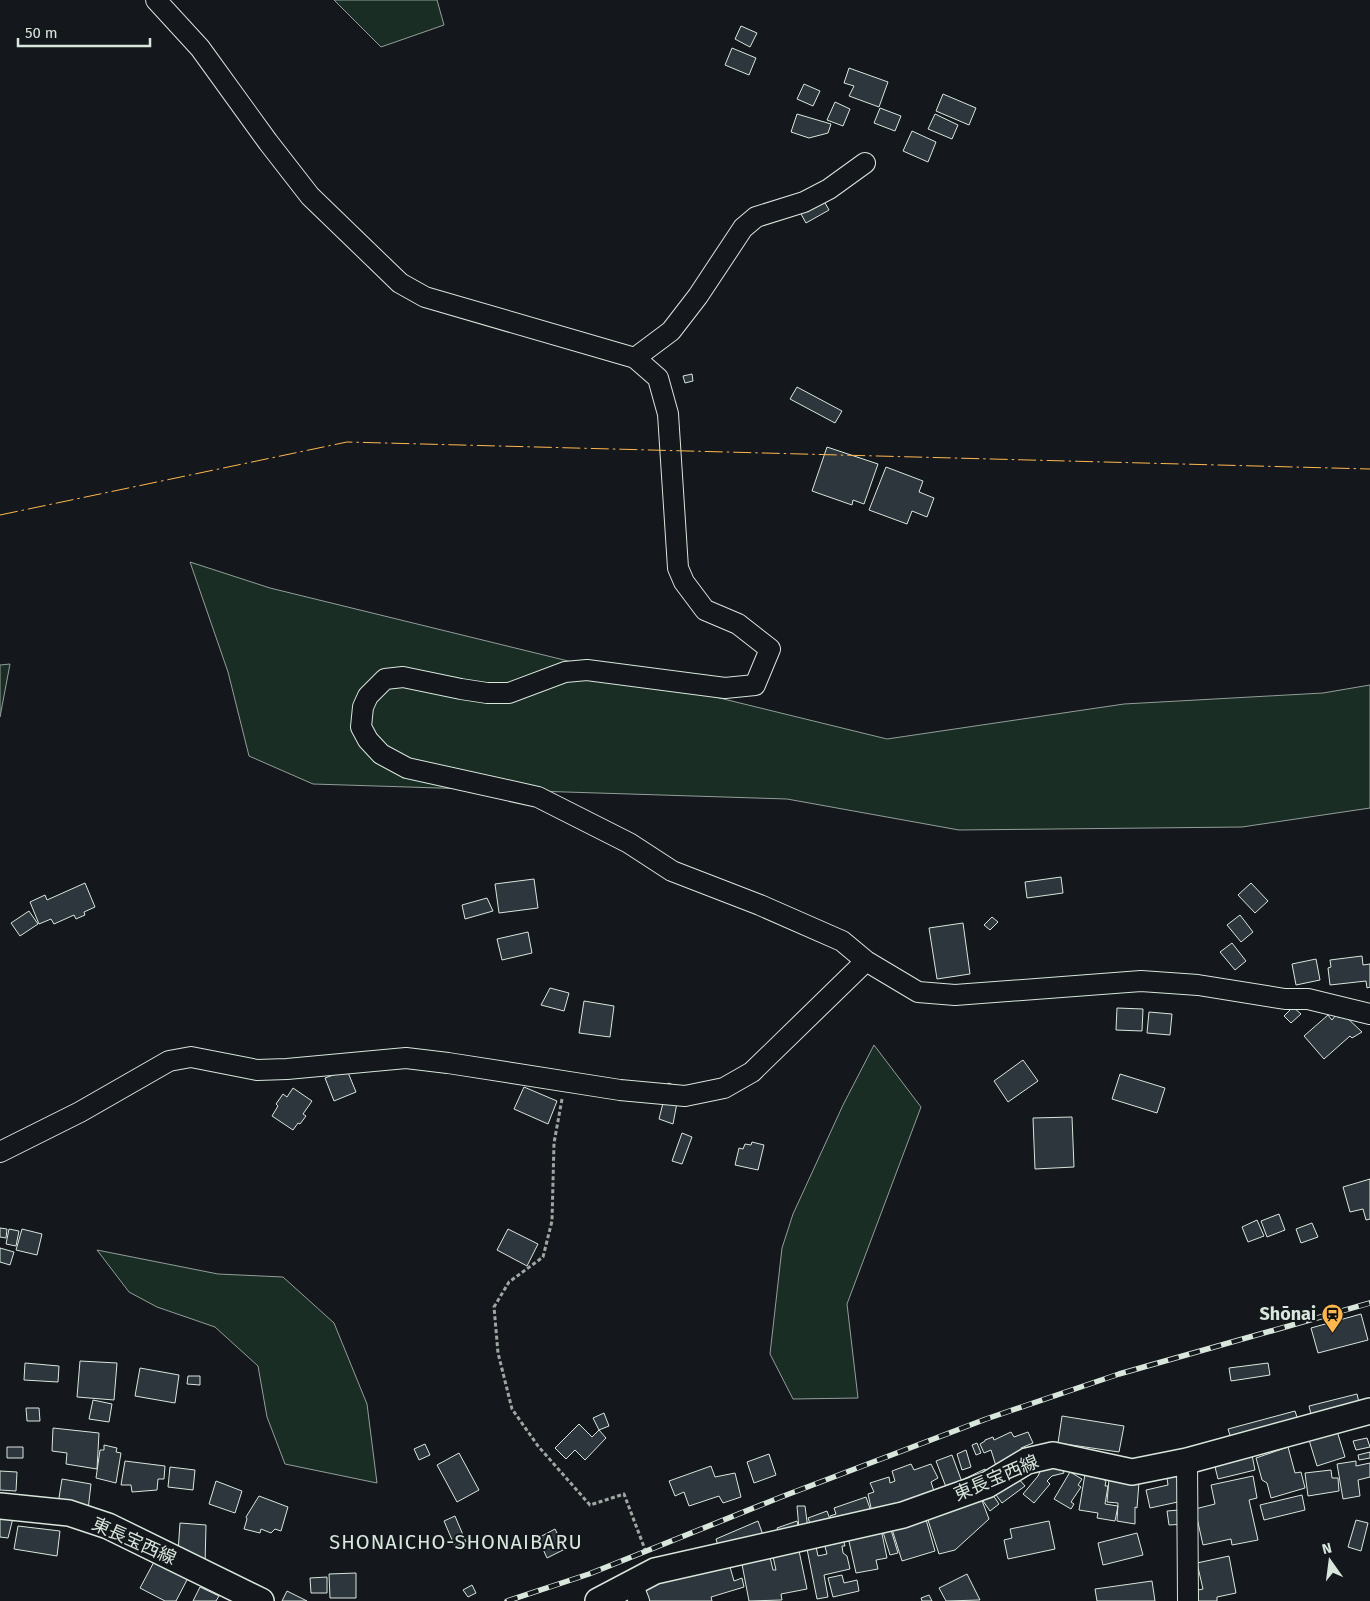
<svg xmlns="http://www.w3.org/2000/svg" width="1370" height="1601" font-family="'Fira Sans','Noto Sans JP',sans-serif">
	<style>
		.green { fill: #1a2d24; stroke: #939e99 }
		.building { fill: #2c363c; stroke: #d8e6dc }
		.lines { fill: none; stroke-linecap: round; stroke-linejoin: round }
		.minor-casing { stroke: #d8e6dc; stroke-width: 22 }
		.major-casing { stroke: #d8e6dc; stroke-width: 28 }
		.path { stroke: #9da8a2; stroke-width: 3; stroke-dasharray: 4 2.5; stroke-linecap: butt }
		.minor { stroke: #14181c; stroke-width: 20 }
		.major { stroke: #14181c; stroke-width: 25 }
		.rail-casing { stroke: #d8e6dc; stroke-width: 5.5 }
		.rail { stroke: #14181c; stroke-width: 4; stroke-dasharray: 11; stroke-linecap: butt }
		.power { stroke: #ffb74d; stroke-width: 1; stroke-dasharray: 18 4 2.5 4; stroke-linecap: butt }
		.labels { text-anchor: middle; stroke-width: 4; stroke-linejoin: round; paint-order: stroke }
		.poi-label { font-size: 18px; font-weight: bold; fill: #d8e6dc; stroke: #14181c; text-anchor: end }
		.street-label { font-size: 18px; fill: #d8e6dc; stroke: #14181c }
		.quarter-label { font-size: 20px; letter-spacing: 1px; fill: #d8e6dc; stroke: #14181c }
	</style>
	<rect width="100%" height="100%" fill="#14181c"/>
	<!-- green -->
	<path class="green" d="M334 0H437L444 25 381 47Z
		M190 562 270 588 887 739 1124 704 1323 693 1370 685V808L1242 827 959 830 787 799 313 784 249 756 228 672Z
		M10 664 0 717V665Z
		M874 1045 921 1107 847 1304 858 1398 793 1399 770 1354 782 1248 793 1214 843 1105Z
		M97 1250 218 1274 283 1277 334 1323 367 1404 377 1483 285 1464 267 1417 258 1366 215 1327 157 1307 129 1292Z"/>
	<!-- building -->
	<path class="building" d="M741 26 757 33 750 47 735 39Z
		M732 48 756 58 749 75 725 65Z
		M849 68 888 82 879 107 849 96 854 86 844 83Z
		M804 84 820 91 813 106 797 99Z
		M943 94 976 108 969 125 936 111Z
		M835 102 850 109 843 126 827 120Z
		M880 108 901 116 895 131 874 123Z
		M797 114 831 124 828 133 809 138 791 132Z
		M935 114 958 125 952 139 928 129Z
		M912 131 936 142 928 162 903 151Z
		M824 201 829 210 806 223 801 214Z
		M692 374 693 381 685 383 683 376Z
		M797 387 842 411 835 423 790 399Z
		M827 447 878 464 864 504 853 500 852 505 812 491Z
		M886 467 923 481 919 492 934 498 927 517 912 511 907 524 869 510Z
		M1061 877 1063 893 1027 898 1025 882Z
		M534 879 538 908 499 913 495 884Z
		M85 883 95 907 84 912 85 915 76 919 74 915 54 924 51 919 39 924 30 902 45 895 47 900Z
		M1251 883 1268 901 1255 913 1238 895Z
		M487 898 493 911 465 919 462 905Z
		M29 911 38 924 20 936 11 923Z
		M1240 915 1253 932 1241 942 1227 925Z
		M992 917 998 922 990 930 984 925Z
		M963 923 970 974 937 979 929 928Z
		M528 932 532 953 502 960 497 939Z
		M1232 943 1246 961 1235 970 1220 952Z
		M1362 956 1363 965 1370 964V987L1367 988 1366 981 1330 985 1328 968 1331 967 1330 960Z
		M1316 959 1320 980 1296 985 1292 964Z
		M550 988 569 993 564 1011 541 1005Z
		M584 1001 614 1006 610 1037 579 1033Z
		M1293 1007 1301 1014 1291 1023 1284 1016Z
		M1117 1008 1143 1009 1142 1031 1116 1030Z
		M1149 1012 1172 1014 1170 1035 1147 1033Z
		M1343 1014 1362 1032 1352 1038 1350 1036 1324 1059 1304 1036 1328 1015 1332 1020 1336 1015 1339 1018Z
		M1023 1060 1038 1081 1008 1102 994 1081Z
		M347 1070 356 1092 334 1101 325 1078Z
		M1120 1074 1165 1088 1157 1113 1112 1099Z
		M668 1083 680 1087 673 1124 659 1119Z
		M524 1087 557 1101 548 1124 514 1109Z
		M293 1088 312 1101 303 1114 306 1116 300 1124 298 1123 293 1130 272 1116 278 1106 276 1104 283 1094 287 1097Z
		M1072 1117 1074 1167 1035 1169 1033 1118Z
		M682 1133 692 1137 682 1164 672 1161Z
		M752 1142 764 1145 758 1170 735 1165 739 1148 743 1149 745 1144 751 1145Z
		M1370 1179V1219L1366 1220 1363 1209 1350 1212 1343 1187Z
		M1279 1214 1285 1230 1267 1237 1261 1221Z
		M1257 1220 1264 1236 1248 1242 1242 1227Z
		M1312 1223 1318 1237 1301 1243 1296 1229Z
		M0 1228 7 1229 6 1238 0 1237Z
		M9 1229 19 1231 16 1246 6 1244Z
		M22 1229 42 1234 37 1255 16 1250Z
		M508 1229 538 1244 527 1266 497 1250Z
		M0 1248 14 1252 10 1265 0 1262Z
		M1361 1314 1368 1340 1318 1353 1311 1328Z
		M80 1361 117 1363 114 1400 77 1397Z
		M25 1363 59 1366 58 1382 24 1380Z
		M1268 1363 1270 1375 1231 1381 1229 1368Z
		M140 1368 179 1375 175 1403 135 1396Z
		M188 1376H200V1385L187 1384Z
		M1357 1394 1360 1407 1312 1419 1309 1406Z
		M93 1400 112 1404 109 1422 89 1419Z
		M26 1408H39L40 1421H27Z
		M1295 1411 1299 1423 1232 1442 1228 1429Z
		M604 1413 609 1426 599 1430 593 1418Z
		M1062 1416 1124 1426 1119 1452 1058 1443Z
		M579 1424 592 1437 599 1430 606 1438 585 1460 575 1450 566 1459 555 1448Z
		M53 1428 99 1433 97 1469 66 1464 67 1453 52 1451Z
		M1337 1431 1345 1457 1317 1466 1309 1440Z
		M1011 1432 1014 1437 1028 1432 1033 1443 1021 1448 1025 1458 996 1466 991 1450 984 1453 980 1444 985 1441V1440L993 1437 994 1440Z
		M1367 1438 1370 1447 1356 1450 1353 1441Z
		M977 1443 981 1453 976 1455 972 1445Z
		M425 1444 430 1455 419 1460 414 1449Z
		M104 1445 117 1448 116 1452 121 1453 116 1483 96 1478 100 1450H104Z
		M7 1447H23V1458H7Z
		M1288 1447 1295 1473 1301 1472 1305 1488 1271 1498 1267 1483 1262 1480 1256 1458Z
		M966 1450 971 1467 962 1470 957 1454Z
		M1370 1452V1458L1359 1460 1358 1455Z
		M459 1453 479 1490 457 1502 437 1465Z
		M769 1454 776 1475 754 1483 747 1462Z
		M952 1455 962 1482 946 1487 936 1461Z
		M1252 1455 1255 1470 1218 1479 1214 1463Z
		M125 1461 165 1466 164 1479H158L157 1490 132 1492 131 1485H121Z
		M1356 1461V1466L1370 1463V1477L1358 1480 1360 1496 1343 1499 1337 1464Z
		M911 1464 914 1470 931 1464 938 1478 931 1482 936 1497 873 1517 868 1494 874 1492 870 1483 889 1477 890 1483 895 1481 892 1471Z
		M1043 1465 1062 1466 1064 1473 1052 1476 1047 1481 1050 1484 1034 1503 1023 1494 1038 1476Z
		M711 1466 715 1477 735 1473 741 1497 723 1503 719 1496 689 1506 684 1492 675 1496 669 1481Z
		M170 1467 195 1470 193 1490 168 1487Z
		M985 1469 990 1479 969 1488 964 1479Z
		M1331 1470 1332 1478H1338L1339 1491 1308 1496 1305 1473Z
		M0 1471 17 1472 16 1491 0 1490Z
		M1070 1472 1082 1479 1078 1485 1081 1487 1071 1502 1074 1504 1071 1509 1054 1499Z
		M1085 1474 1103 1477V1479L1106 1481 1105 1486H1108L1105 1504 1118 1506 1115 1521 1097 1518 1098 1513 1079 1510Z
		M1182 1475 1187 1500 1150 1508 1146 1490 1168 1485 1167 1478Z
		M1253 1476 1257 1498 1249 1500 1258 1540 1232 1545 1231 1539 1203 1545 1195 1509 1215 1504 1211 1485Z
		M1018 1478 1025 1486 1002 1503 993 1491Z
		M62 1479 91 1484 88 1510 58 1504Z
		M1109 1479 1139 1482 1137 1508 1135 1507V1524L1117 1521 1118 1503 1107 1502Z
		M216 1481 242 1491 235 1513 209 1504Z
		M991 1492 999 1504 990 1511 981 1498Z
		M1302 1495 1305 1510 1264 1520 1260 1505Z
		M259 1496 288 1507 281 1531 275 1529 271 1533 261 1529 260 1533 244 1529 247 1519 246 1517Z
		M866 1497 873 1517 834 1530 830 1516 836 1514 834 1508Z
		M981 1498 989 1519 955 1550 939 1554 927 1517Z
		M797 1506H805L808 1529H799Z
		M1179 1510 1186 1524 1169 1525 1167 1511Z
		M827 1511 832 1525 813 1532 808 1518Z
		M0 1512 14 1514 8 1538 0 1537Z
		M455 1516 466 1542 455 1547 444 1521Z
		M925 1516 935 1551 902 1561 891 1526Z
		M1356 1520 1368 1523 1361 1551 1348 1547Z
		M758 1521 763 1535 719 1549 716 1539Z
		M797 1521 799 1529 780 1537 777 1528Z
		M1049 1521 1055 1549 1008 1559 1004 1540 1012 1538 1010 1529Z
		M180 1523 206 1525 205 1565 178 1552Z
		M18 1526 60 1531 57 1556 14 1549Z
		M555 1529 565 1549 547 1558 538 1538Z
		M881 1529 887 1558 876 1560 878 1569 856 1573 848 1537Z
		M891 1530 898 1553 890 1555 883 1532Z
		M1137 1533 1143 1555 1103 1565 1098 1543Z
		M843 1539 845 1546H842L843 1553 847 1556 850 1569 824 1575 828 1597 817 1599 806 1544 815 1542 818 1556 827 1554 824 1543Z
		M798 1546 807 1589 781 1594 782 1600 749 1601 741 1559 769 1553 773 1570H776L772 1552Z
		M1229 1556 1236 1593 1217 1597V1601H1191L1189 1592 1203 1589 1197 1563Z
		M155 1560 188 1578 176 1601H165L140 1588Z
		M728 1560 734 1581 742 1578 744 1587 711 1597 712 1601H648L643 1585Z
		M356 1573V1598H330L329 1574Z
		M967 1574 980 1600 946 1601 939 1588Z
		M842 1575 844 1583 857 1580 859 1591 833 1597 828 1578Z
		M327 1577V1593H311L310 1578Z
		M1152 1581 1155 1601H1097L1095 1589Z
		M472 1585 476 1593 468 1597 463 1590Z
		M200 1587 219 1596 216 1601H193Z
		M287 1591 307 1601H282Z
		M929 1595 932 1601H922L921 1598Z"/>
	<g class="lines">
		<defs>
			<path id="minor" d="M156 0 200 48 268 142 310 196 400 283 425 297 635 358 658 378 668 414 678 568 684 582 705 610 738 624 770 649 755 685 725 688 587 670 565 672 509 693H487L461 689 403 677 385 679 368 696 363 707 361 727 368 740 381 754 407 768 538 797 629 843 672 871 760 905 842 941 866 961 918 992 955 995 1141 981 1198 985 1285 999H1308L1370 1014
				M635 358 671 331 698 296 743 228 756 217 804 202 829 189 865 163
				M0 1152 80 1112 169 1061 191 1057 257 1070 287 1069 406 1058 448 1063 620 1090 685 1096 724 1088 752 1072 866 961
				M1187 1461 1188 1601
				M632 1583 639 1601"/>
			<path id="major" d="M0 1506 69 1513 108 1526 261 1601
				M598 1601 655 1571 903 1515 987 1485 1027 1461 1053 1455 1132 1472 1187 1461 1370 1411"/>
		</defs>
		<!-- minor casing -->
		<use href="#minor" class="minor-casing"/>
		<!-- major casing -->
		<use href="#major" class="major-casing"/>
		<!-- path -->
		<path class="path" d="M562 1099 554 1143 552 1221 543 1257 509 1282 494 1307 498 1353 512 1409 538 1446 590 1505 624 1494 646 1552"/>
		<!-- minor -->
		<use href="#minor" class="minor"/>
		<!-- major -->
		<use href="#major" class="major"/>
		<defs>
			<path id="rail" d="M507 1601 589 1574 781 1497 986 1419 1119 1374 1370 1303"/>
		</defs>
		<!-- rail casing -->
		<use href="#rail" class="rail-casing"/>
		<!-- rail -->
		<use href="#rail" class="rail"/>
		<!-- power -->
		<path class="power" d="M0 515 347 442 1370 469"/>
	</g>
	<!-- icons -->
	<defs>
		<symbol id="station-pin" viewBox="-11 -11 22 30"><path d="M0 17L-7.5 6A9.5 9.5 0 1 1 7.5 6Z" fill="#ffb74d" stroke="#14181c"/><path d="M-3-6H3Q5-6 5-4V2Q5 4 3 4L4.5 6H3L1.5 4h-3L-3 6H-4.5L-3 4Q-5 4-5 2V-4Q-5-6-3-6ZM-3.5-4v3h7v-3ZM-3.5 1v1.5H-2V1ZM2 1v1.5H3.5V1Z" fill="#111"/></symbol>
	</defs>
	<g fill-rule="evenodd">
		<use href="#station-pin" x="1320" y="1302" width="25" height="34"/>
	</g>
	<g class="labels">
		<!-- poi labels -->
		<g class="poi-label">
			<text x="1316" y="1320">Shōnai</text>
		</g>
		<!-- street labels -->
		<g class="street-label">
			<text transform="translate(996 1478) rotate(-23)" y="6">東長宝西線</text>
			<text transform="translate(134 1541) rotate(24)" y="6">東長宝西線</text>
		</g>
		<!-- quarter labels -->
		<g class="quarter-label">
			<text x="456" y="1549">SHONAICHO-SHONAIBARU</text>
		</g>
	</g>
	<!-- north arrow -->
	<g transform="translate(1330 1561) rotate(346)" stroke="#14181c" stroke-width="4" paint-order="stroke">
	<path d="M0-4L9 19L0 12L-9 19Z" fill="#d8e6dc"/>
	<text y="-8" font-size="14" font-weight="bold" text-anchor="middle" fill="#d8e6dc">N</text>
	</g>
	<!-- scale -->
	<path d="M18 38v8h132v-8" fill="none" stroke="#d8e6dc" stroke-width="2.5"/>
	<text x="25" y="38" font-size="15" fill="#d8e6dc" stroke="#14181c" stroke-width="4" paint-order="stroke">50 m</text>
</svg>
